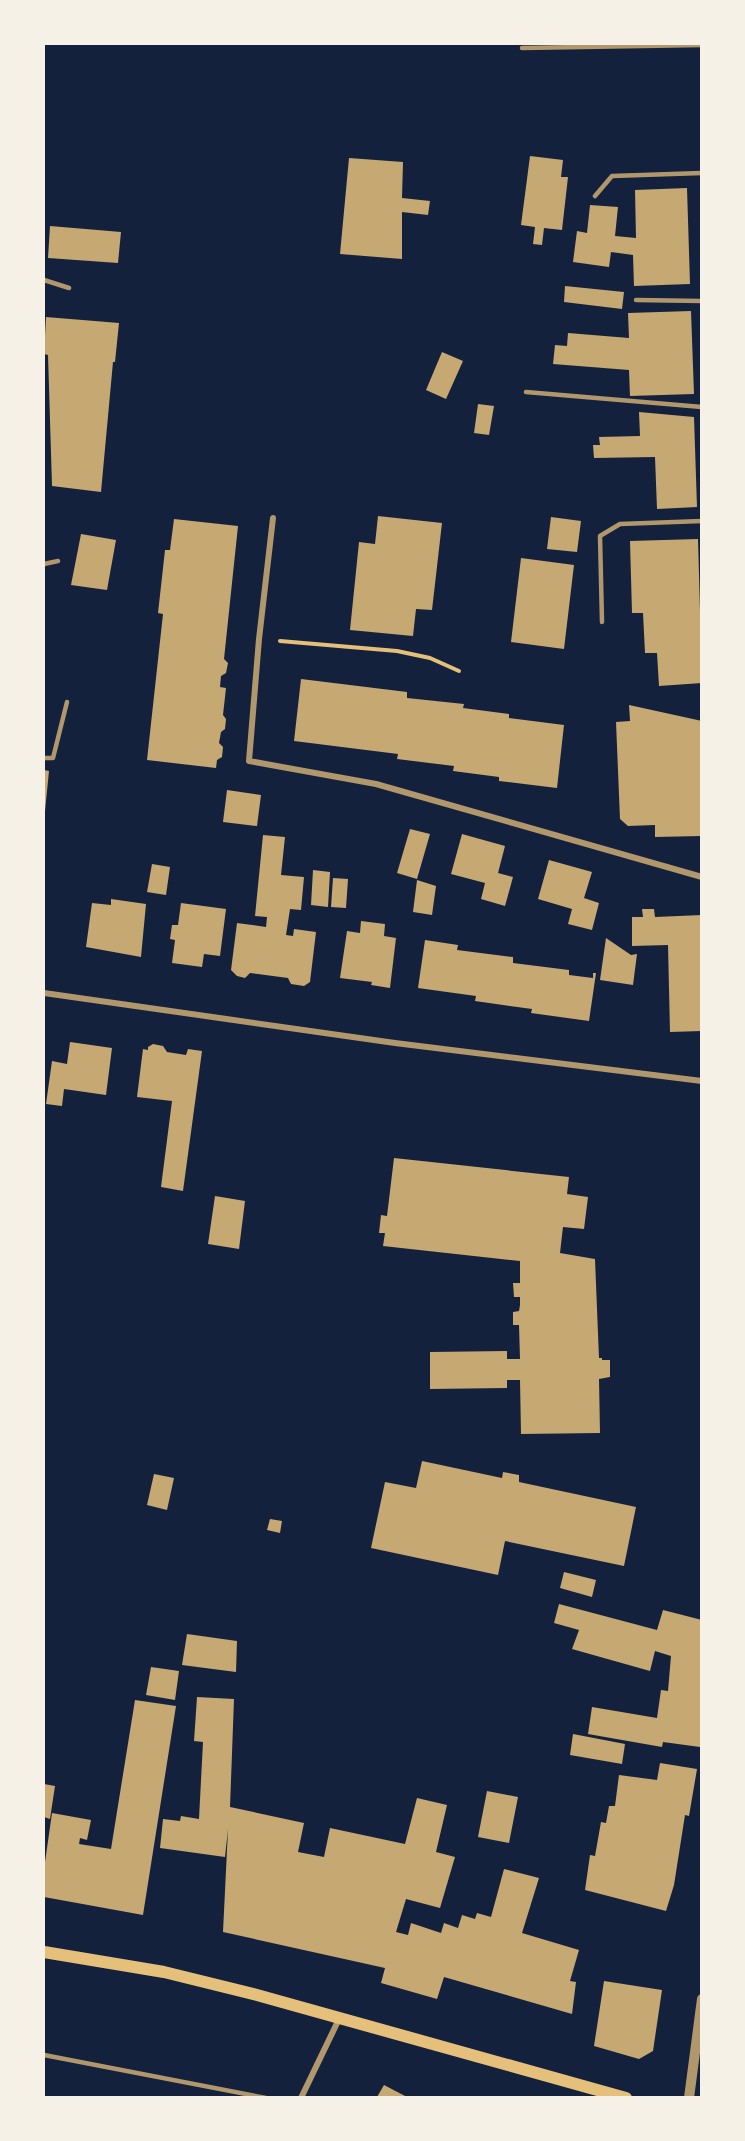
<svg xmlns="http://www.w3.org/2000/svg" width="745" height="2141" font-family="Lora,serif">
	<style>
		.building { fill: #c6a872 }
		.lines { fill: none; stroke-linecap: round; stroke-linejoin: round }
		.path { stroke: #e5c07b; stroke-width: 4 }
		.service { stroke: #b1986c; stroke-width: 4.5 }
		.minor { stroke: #b1986c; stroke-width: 6 }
		.tertiary { stroke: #b1986c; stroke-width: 10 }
		.secondary { stroke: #e5c07b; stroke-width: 12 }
	</style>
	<rect width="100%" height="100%" fill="#14213d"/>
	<!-- building -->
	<path class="building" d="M530 156 563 160 561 177H568L562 230 544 228 542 245 533 244 535 227 521 225Z
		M349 158 403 162 402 198 430 201 428 215 402 212V259L340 254Z
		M687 188 690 284 634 286 633 255 611 252 609 267 573 262 577 231 587 233 590 205 618 207 615 236 636 238 635 190Z
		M50 226 121 232 118 263 48 258Z
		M565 286 624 292 622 309 564 302Z
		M691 311 694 394 630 396 629 370 553 364 555 345 567 346 568 333 629 338 628 313Z
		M46 317 119 323 115 362H113L101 492 52 486 48 355 44 354Z
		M442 352 463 361 446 399 426 390Z
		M478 404 494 406 489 435 474 433Z
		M639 412 694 417 697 507 657 509 655 457 594 458 593 445H600L599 437 640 436Z
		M378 516 442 523 432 610 416 609 413 636 350 630 359 542 375 544Z
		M551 517 581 521 577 552 547 549Z
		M174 519 238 526 224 659 228 663 226 673 221 676 220 687 226 688 223 715 226 719 225 729 221 732 219 743 223 747 222 757 217 760 216 768 147 760 163 614 158 613 165 550H170Z
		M81 534 116 540 107 590 71 585Z
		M698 539 702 683 659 686 657 653H645L643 613H632L630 541Z
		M521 558 574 565 564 649 511 642Z
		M301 679 407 692V698L464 704 463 708 509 714V718L564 725 557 788 499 781V777L453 771 454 766 397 759 398 754 294 741Z
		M629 705 702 721V836L655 837V825L628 826 620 819 616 722 630 721Z
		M44 770 49 771 45 811 44 810Z
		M227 790 261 795 257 826 223 822Z
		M410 829 430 834 417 879 397 873Z
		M462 834 505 846 498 873 513 877 505 906 481 899 485 883 451 874Z
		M263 835 285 837 281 875 304 877 301 910 290 909 286 935 293 936 294 929 316 932 310 982 304 986 291 984 288 978 250 973 245 978 237 976 231 970 237 923 266 927 267 917 255 916Z
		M549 860 592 872 584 898 599 903 592 930 568 924 572 909 538 899Z
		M152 864 170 867 166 895 147 892Z
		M313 870 330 872 328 907 311 905Z
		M333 878 348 879 346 908 331 907Z
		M417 880 436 886 432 915 413 912Z
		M111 899 146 904 141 957 86 947 92 903 111 905Z
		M181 903 226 909 220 956 204 954 202 967 172 963 175 940 170 939 172 925H178Z
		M642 909H654L655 917 702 915V1031L670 1032 668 945 632 946V917H643Z
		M361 921 385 924 384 936 396 938 390 988 371 985 372 982 340 978 347 931 360 933Z
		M606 938 631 955 637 954 633 985 600 980Z
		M425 940 458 945 457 950 513 957V963L569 970V975L593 978V973H596L589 1021 531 1013 532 1009 475 1001 476 996 418 988Z
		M70 1042 112 1048 106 1095 64 1089 62 1106 46 1104 52 1061 67 1064Z
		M153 1044 163 1046 167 1052 186 1055 188 1049 202 1051 183 1191 161 1187 172 1101 137 1097 143 1049 148 1050V1047Z
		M394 1158 569 1177 567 1194 588 1197 584 1229 563 1227 560 1253 595 1259 599 1358H602V1360H610V1377L599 1379 600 1433 521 1434 520 1380H507V1388L430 1389V1352L507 1351V1359H520L519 1325H513V1312L519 1311 520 1305V1297H514L513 1283H520V1261L383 1246 385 1233H379L381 1215 387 1216Z
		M215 1196 245 1201 239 1249 208 1244Z
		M422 1461 502 1478 503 1472 519 1475V1482L636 1507 624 1566 505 1541 498 1575 371 1548 385 1482 416 1488Z
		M154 1474 174 1478 167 1510 147 1505Z
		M270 1519 282 1521 280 1533 267 1530Z
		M564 1572 596 1580 592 1597 560 1588Z
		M559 1604 657 1630 663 1610 702 1620V1730L700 1747 663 1742 662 1747 588 1734 592 1707 657 1718 661 1690 668 1691 671 1656 655 1651 650 1671 572 1649 579 1630 554 1623Z
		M187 1634 237 1641 236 1672 182 1665Z
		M151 1667 179 1671 175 1700 146 1695Z
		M197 1697 234 1699 230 1807 304 1823 298 1852 324 1857 330 1828 405 1844 417 1798 447 1805 436 1852 455 1857 440 1908 406 1899 396 1932 408 1935 411 1923 441 1933 444 1923 458 1928 462 1915 475 1919 477 1913 491 1917 504 1869 539 1878 522 1933 579 1950 570 1981 576 1982 572 2014 444 1977 437 1999 381 1983 385 1968 223 1932 228 1829 225 1857 160 1848 163 1819 180 1821 181 1816 199 1819 203 1742 194 1741Z
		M135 1700 176 1706 143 1915 44 1897V1869L52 1813 91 1820 87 1840 80 1838 79 1844 111 1849Z
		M573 1734 625 1744 622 1764 570 1755Z
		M660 1763 697 1769 689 1816 685 1815 674 1885 666 1911 585 1890 590 1855 595 1856 601 1822 606 1823 609 1806H615L619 1775 657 1780Z
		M44 1784 55 1786 50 1819 44 1817Z
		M487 1791 518 1797 509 1843 478 1837Z
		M604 1981 662 1990 653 2051 639 2059 594 2046Z
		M384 2085 407 2097H377Z"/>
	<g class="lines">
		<!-- path -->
		<path class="path" d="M280 641 397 651 430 658 459 671"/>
		<!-- service -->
		<path class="service" d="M522 48 702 45
			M595 196 612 176 702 173
			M44 280 69 288
			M636 300 702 301
			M526 392 702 407
			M44 564 58 561
			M602 622 600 536 620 524 702 521
			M44 758H53L67 702
			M44 2055 266 2098"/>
		<!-- minor -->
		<path class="minor" d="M273 518 259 639 249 761 376 784 702 877
			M44 993 395 1043 702 1081
			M301 2098 339 2019"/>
		<!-- tertiary -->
		<path class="tertiary" d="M689 2098 702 1999"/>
		<!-- secondary -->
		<path class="secondary" d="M44 1952 164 1972 257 1995 626 2098"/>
	</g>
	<!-- border -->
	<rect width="745" height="2141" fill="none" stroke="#f6f1e7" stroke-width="90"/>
</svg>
